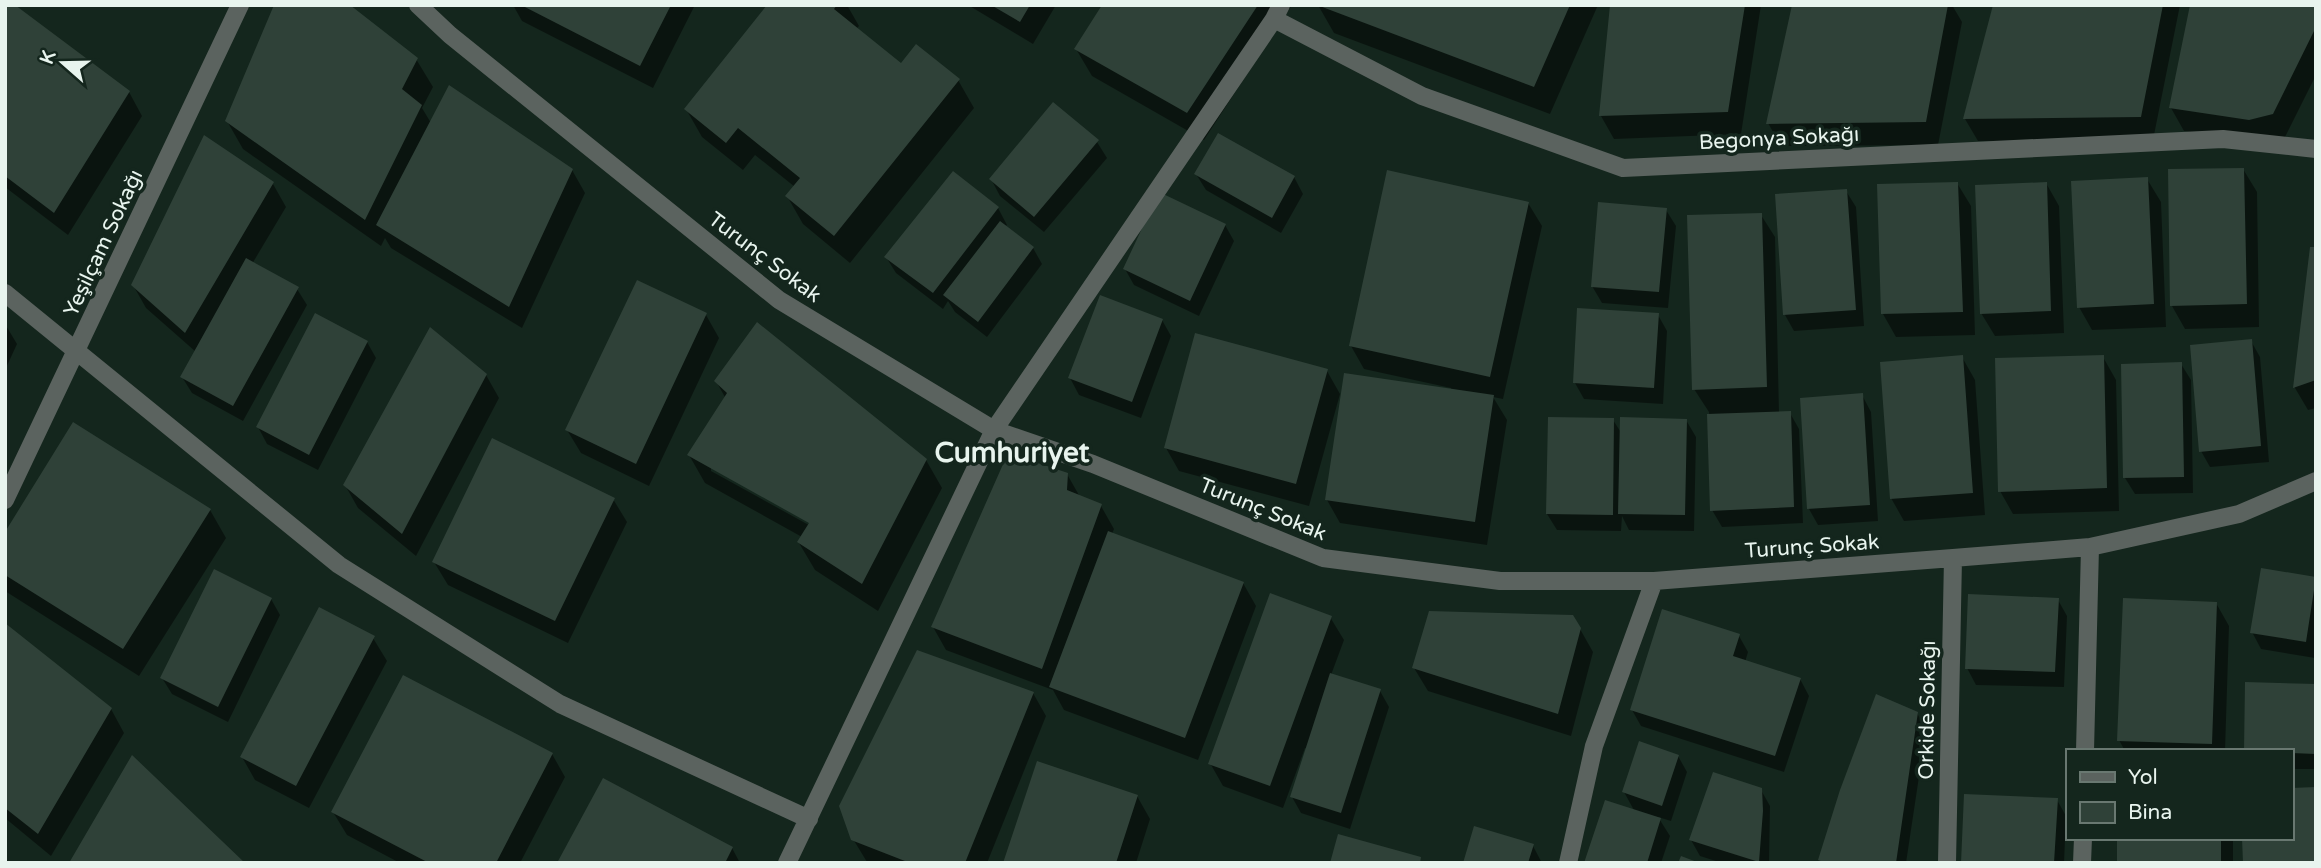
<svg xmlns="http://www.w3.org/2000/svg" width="2321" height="868" font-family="'Varela Round',sans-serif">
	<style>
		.shadow { fill: #0007; fill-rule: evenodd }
		.building { fill: #2f4138 }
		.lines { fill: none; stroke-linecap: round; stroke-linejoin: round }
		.street { stroke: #5b635f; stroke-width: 18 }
		.labels { text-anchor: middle; stroke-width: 7; stroke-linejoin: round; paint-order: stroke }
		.street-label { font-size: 21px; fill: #e8f4ee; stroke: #14261d }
		.district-label { font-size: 28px; font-weight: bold; fill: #e8f4ee; stroke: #14261d }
	</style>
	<rect width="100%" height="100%" fill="#14261d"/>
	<!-- shadow -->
	<path class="shadow" d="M5 5 129 92 142 116 68 235 5 187Z
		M513 5H695L653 88 522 21Z
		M769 5H847L859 26 856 29 902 65 958 80 974 108 850 263 803 224 787 196 795 187 755 155 743 170 702 137 686 109Z
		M968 5H1056L1033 44Z
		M1104 5H1292L1204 140 1092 76 1076 49Z
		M1318 5H1598L1550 114 1334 33Z
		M1611 5H1761L1741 134 1614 139 1601 116Z
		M1794 5H1952L1962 22 1938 145 1781 146 1768 123Z
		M1995 5H2180L2153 140 1978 141 1965 119Z
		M2316 5V75L2285 137 2263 143 2184 131 2171 108Z
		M416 59 433 87 422 108 431 123 572 170 585 193 522 328 391 248 385 238 381 246 243 149 227 121Z
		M1097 142 1107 158 1044 232 1000 196 991 179Z
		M2243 169 2257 192 2259 327 2185 329 2172 306Z
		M1196 174 1294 177 1303 194 1281 233 1206 190Z
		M2147 179 2161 202 2166 327 2092 330 2079 307Z
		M1957 183 1971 206 1975 335 1896 337 1883 314Z
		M2046 183 2059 206 2064 333 1995 336 1981 313Z
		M273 184 286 207 252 264 297 289 307 305 243 421 192 393 182 377 196 352 146 308 133 285Z
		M1846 191 1856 207 1864 326 1794 331 1785 315Z
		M1528 203 1542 226 1503 399 1493 397 1507 420 1487 545 1340 523 1327 500 1451 391V388L1364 369 1351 346Z
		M998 208 1007 225 1005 227 1033 248 1042 264 987 337 955 312 948 301 943 309 896 273 886 257Z
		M1666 210 1676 226 1668 308 1602 303 1592 286Z
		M1761 215 1775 237 1779 413H1790L1799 429 1803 523 1722 527 1712 510 1709 412 1694 389Z
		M1225 225 1234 241 1199 316 1134 285 1125 269Z
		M2311 249H2316V408L2308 410 2295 388Z
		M706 315 719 338 649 486 581 453 567 430Z
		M1658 315 1667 331 1663 404 1584 399 1575 383Z
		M1162 320 1171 336 1141 418 1079 395 1070 378Z
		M5 324 17 344 5 370Z
		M2251 341 2260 357 2269 462 2210 467 2201 451Z
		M367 342 376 358 318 470 267 444 258 427Z
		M1962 357 1975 380 1985 515 1904 521 1891 498Z
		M2103 357 2116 380 2119 511 2013 514 2000 491Z
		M2181 364 2191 380 2193 493 2135 494 2125 478Z
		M1327 371 1340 394 1309 506 1179 471 1166 448Z
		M486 375 499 398 416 556 358 508 345 485Z
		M716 381 926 460 942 488 878 611 815 570 799 543 802 537 705 483 689 455 726 399ZM711 467 818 526 816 529 711 471Z
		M1862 395 1871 412 1878 521 1818 525 1809 509Z
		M1613 420 1622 434 1686 420 1696 437 1694 531 1629 530 1622 516 1621 531 1557 530 1547 514Z
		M1067 474 1080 497 1101 506 1114 529 1112 534 1243 583 1256 606 1198 760 1064 710 1053 690 946 650 933 627Z
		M613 499 627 522 568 643 448 585 434 562Z
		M210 510 226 538 139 676 5 591V535Z
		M2262 570 2316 579 2315 658 2261 649 2252 632Z
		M271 599 280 615 228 722 172 694 162 678Z
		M2058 600 2067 616 2064 687 1976 685 1967 668Z
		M2216 603 2229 626 2225 751H2125L2119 740Z
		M1330 617 1344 640 1331 675 1380 691 1389 707 1350 829 1301 813 1292 797 1308 749 1305 748 1283 808 1223 786 1210 763Z
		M5 625 111 709 124 733 51 856 5 818Z
		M1580 629 1593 652 1571 736 1428 691 1414 668Z
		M1739 636 1748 652 1745 662 1800 679 1809 696 1784 772 1641 726 1632 710Z
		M373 638 387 661 309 808 255 780 242 757Z
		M2316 685V769H2291V751Z
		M1033 693 1046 716 987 863 867 862 853 839Z
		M1917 713 1926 730 1906 863H1821L1820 860Z
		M552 754 565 777 520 863H400L347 835 333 812Z
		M1678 756 1687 772 1671 821 1658 817 1670 836 1661 863H1585L1635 812 1624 792Z
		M1761 790 1770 806 1769 863H1722L1700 856 1691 840Z
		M1137 796 1150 819 1136 863H1005Z
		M2057 800 2066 816 2064 863H1963Z
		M2119 838H2233V863H2119Z
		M1533 846 1542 863H1465Z
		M732 848 740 863H559Z"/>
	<!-- building -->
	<path class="building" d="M5 5H15L130 91 54 213 5 176Z
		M274 5H350L418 58 402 89 422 105 365 220 225 121Z
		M521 5H671L640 66Z
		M767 5H837L834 9 901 63 916 44 960 79 834 236 785 196 800 178 738 128 726 143 684 109Z
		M991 5H1030L1020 22Z
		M1102 5H1258L1187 113 1074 49Z
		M1317 5H1570L1534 87Z
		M1610 5H1745L1728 112 1599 116Z
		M1792 5H1948L1926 122 1766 124Z
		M1993 5H2163L2141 117 1963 119Z
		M2190 5H2316V27L2273 114 2249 120 2169 108Z
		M449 85 573 169 509 307 376 225Z
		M1053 102 1099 140 1034 217 989 179Z
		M1218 133 1295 176 1272 218 1194 174Z
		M204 135 274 182 185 333 131 285Z
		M2244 168 2247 304 2170 306 2168 169Z
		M1387 170 1529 202 1490 377 1349 346Z
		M953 171 999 207 933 293 884 257Z
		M2148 177 2154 304 2077 308 2071 181Z
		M1958 182 1963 312 1881 314 1877 184Z
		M2047 182 2051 311 1980 314 1975 185Z
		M1847 189 1856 310 1783 315 1775 194Z
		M1159 192 1226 224 1190 301 1123 269Z
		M1598 202 1667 208 1659 292 1591 287Z
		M1762 213 1767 387 1692 390 1687 215Z
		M1000 221 1034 247 978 322 943 295Z
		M2310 247H2316V380L2293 388Z
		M246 258 299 287 233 406 180 377Z
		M637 280 707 313 636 464 565 430Z
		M1100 295 1163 319 1132 402 1068 378Z
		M1577 308 1659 313 1654 388 1573 383Z
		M315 313 368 341 309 455 256 427Z
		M757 322 927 459 862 584 797 542 809 523 687 455 727 393 714 381Z
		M430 327 487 374 402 534 343 485Z
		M1195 333 1328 369 1296 484 1164 448Z
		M2252 339 2261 446 2199 452 2190 345Z
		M1963 355 1973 493 1890 499 1880 362Z
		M2104 355 2107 488 1998 492 1995 358Z
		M2182 362 2184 477 2123 478 2121 364Z
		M1344 373 1494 395 1475 522 1325 500Z
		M1863 393 1870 505 1807 509 1800 398Z
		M1791 411 1794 507 1710 511 1707 414Z
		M1548 417 1614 418 1613 515 1546 514Z
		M1620 417 1687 419 1685 515 1618 514Z
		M73 422 211 509 123 649 5 575V532Z
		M492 438 615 498 555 621 432 562Z
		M1008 453 1068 473 1067 490 1102 504 1042 669 931 627Z
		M1108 531 1244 582 1185 738 1049 687Z
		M2261 568 2316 577 2306 642 2250 633Z
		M214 569 272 598 218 707 160 678Z
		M1270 593 1332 616 1270 786 1208 764Z
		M1968 594 2059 598 2055 672 1965 669Z
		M2123 598 2217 602 2212 744 2117 741Z
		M319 607 375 636 296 786 240 757Z
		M1662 609 1740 634 1733 656 1801 678 1775 756 1630 710Z
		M1429 611 1573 615 1581 628 1558 714 1412 668Z
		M5 623 112 708 38 834 5 808Z
		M917 650 1034 692 965 863H910L851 840 839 806Z
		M1330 673 1381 689 1341 813 1290 797Z
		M403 675 553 753 496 863H429L331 812Z
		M2245 682 2316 684V754L2291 753V751H2244Z
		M1876 694 1918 712 1896 863H1826L1818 860 1840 790Z
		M1639 741 1679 755 1662 806 1622 792Z
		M132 755 245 863H69Z
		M1037 761 1138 795 1116 863H1003Z
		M1713 772 1762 788 1763 811 1759 862 1689 840Z
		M603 778 733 847 725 863H557Z
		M2316 787V863H2243L2242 838H2291V788Z
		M1964 794 2058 798 2054 863H1961Z
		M1605 800 1661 818 1647 863H1584Z
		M1474 826 1534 844 1528 863H1463Z
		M1338 834 1421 857 1420 863H1330Z
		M2117 838H2221V863H2117Z
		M1681 856 1697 862V863H1678Z"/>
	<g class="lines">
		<!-- street -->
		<path class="street" d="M418 5 450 35 779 300 994 430 1093 464 1323 558 1500 581H1654L1953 558 2090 547 2239 514 2316 481
			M1274 19 1422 96 1623 168 2223 139 2316 149
			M5 293 339 565 560 704 809 819
			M5 500 240 5
			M2085 751 2090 547
			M787 863 994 430 1274 19 1281 5
			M1568 863 1594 746 1654 581
			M1947 863 1953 558
			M2082 863 2083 838"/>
	</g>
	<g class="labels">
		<!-- street labels -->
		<g class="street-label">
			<text transform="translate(1779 138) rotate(-3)" y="7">Begonya Sokağı</text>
			<text transform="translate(103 243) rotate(-65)" y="7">Yeşilçam Sokağı</text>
			<text transform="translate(765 257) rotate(37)" y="7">Turunç Sokak</text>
			<text transform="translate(1263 509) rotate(22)" y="7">Turunç Sokak</text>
			<text transform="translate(1812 546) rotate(-4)" y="7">Turunç Sokak</text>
			<text transform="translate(1927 710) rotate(-89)" y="7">Orkide Sokağı</text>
		</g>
		<!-- district labels -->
		<g class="district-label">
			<text x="1012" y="462">Cumhuriyet</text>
		</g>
	</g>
	<!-- border -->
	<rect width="2321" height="868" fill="none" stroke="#e8f4ee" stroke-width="14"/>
	<!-- legend -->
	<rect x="2066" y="749" width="228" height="91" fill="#14261d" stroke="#697871" stroke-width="2"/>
	<rect x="2080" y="772" width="35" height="10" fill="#5b635f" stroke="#697871" stroke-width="2"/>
	<text x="2128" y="784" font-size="21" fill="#e8f4ee">Yol</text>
	<rect x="2080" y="802" width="35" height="21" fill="#2f4138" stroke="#697871" stroke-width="2"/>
	<text x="2128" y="819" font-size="21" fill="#e8f4ee">Bina</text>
	<!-- north arrow -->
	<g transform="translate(63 63) rotate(290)" stroke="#14261d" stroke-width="5" paint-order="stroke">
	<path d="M0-5L12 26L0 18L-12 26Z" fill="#e8f4ee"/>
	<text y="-10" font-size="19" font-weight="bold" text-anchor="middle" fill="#e8f4ee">K</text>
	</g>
</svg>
